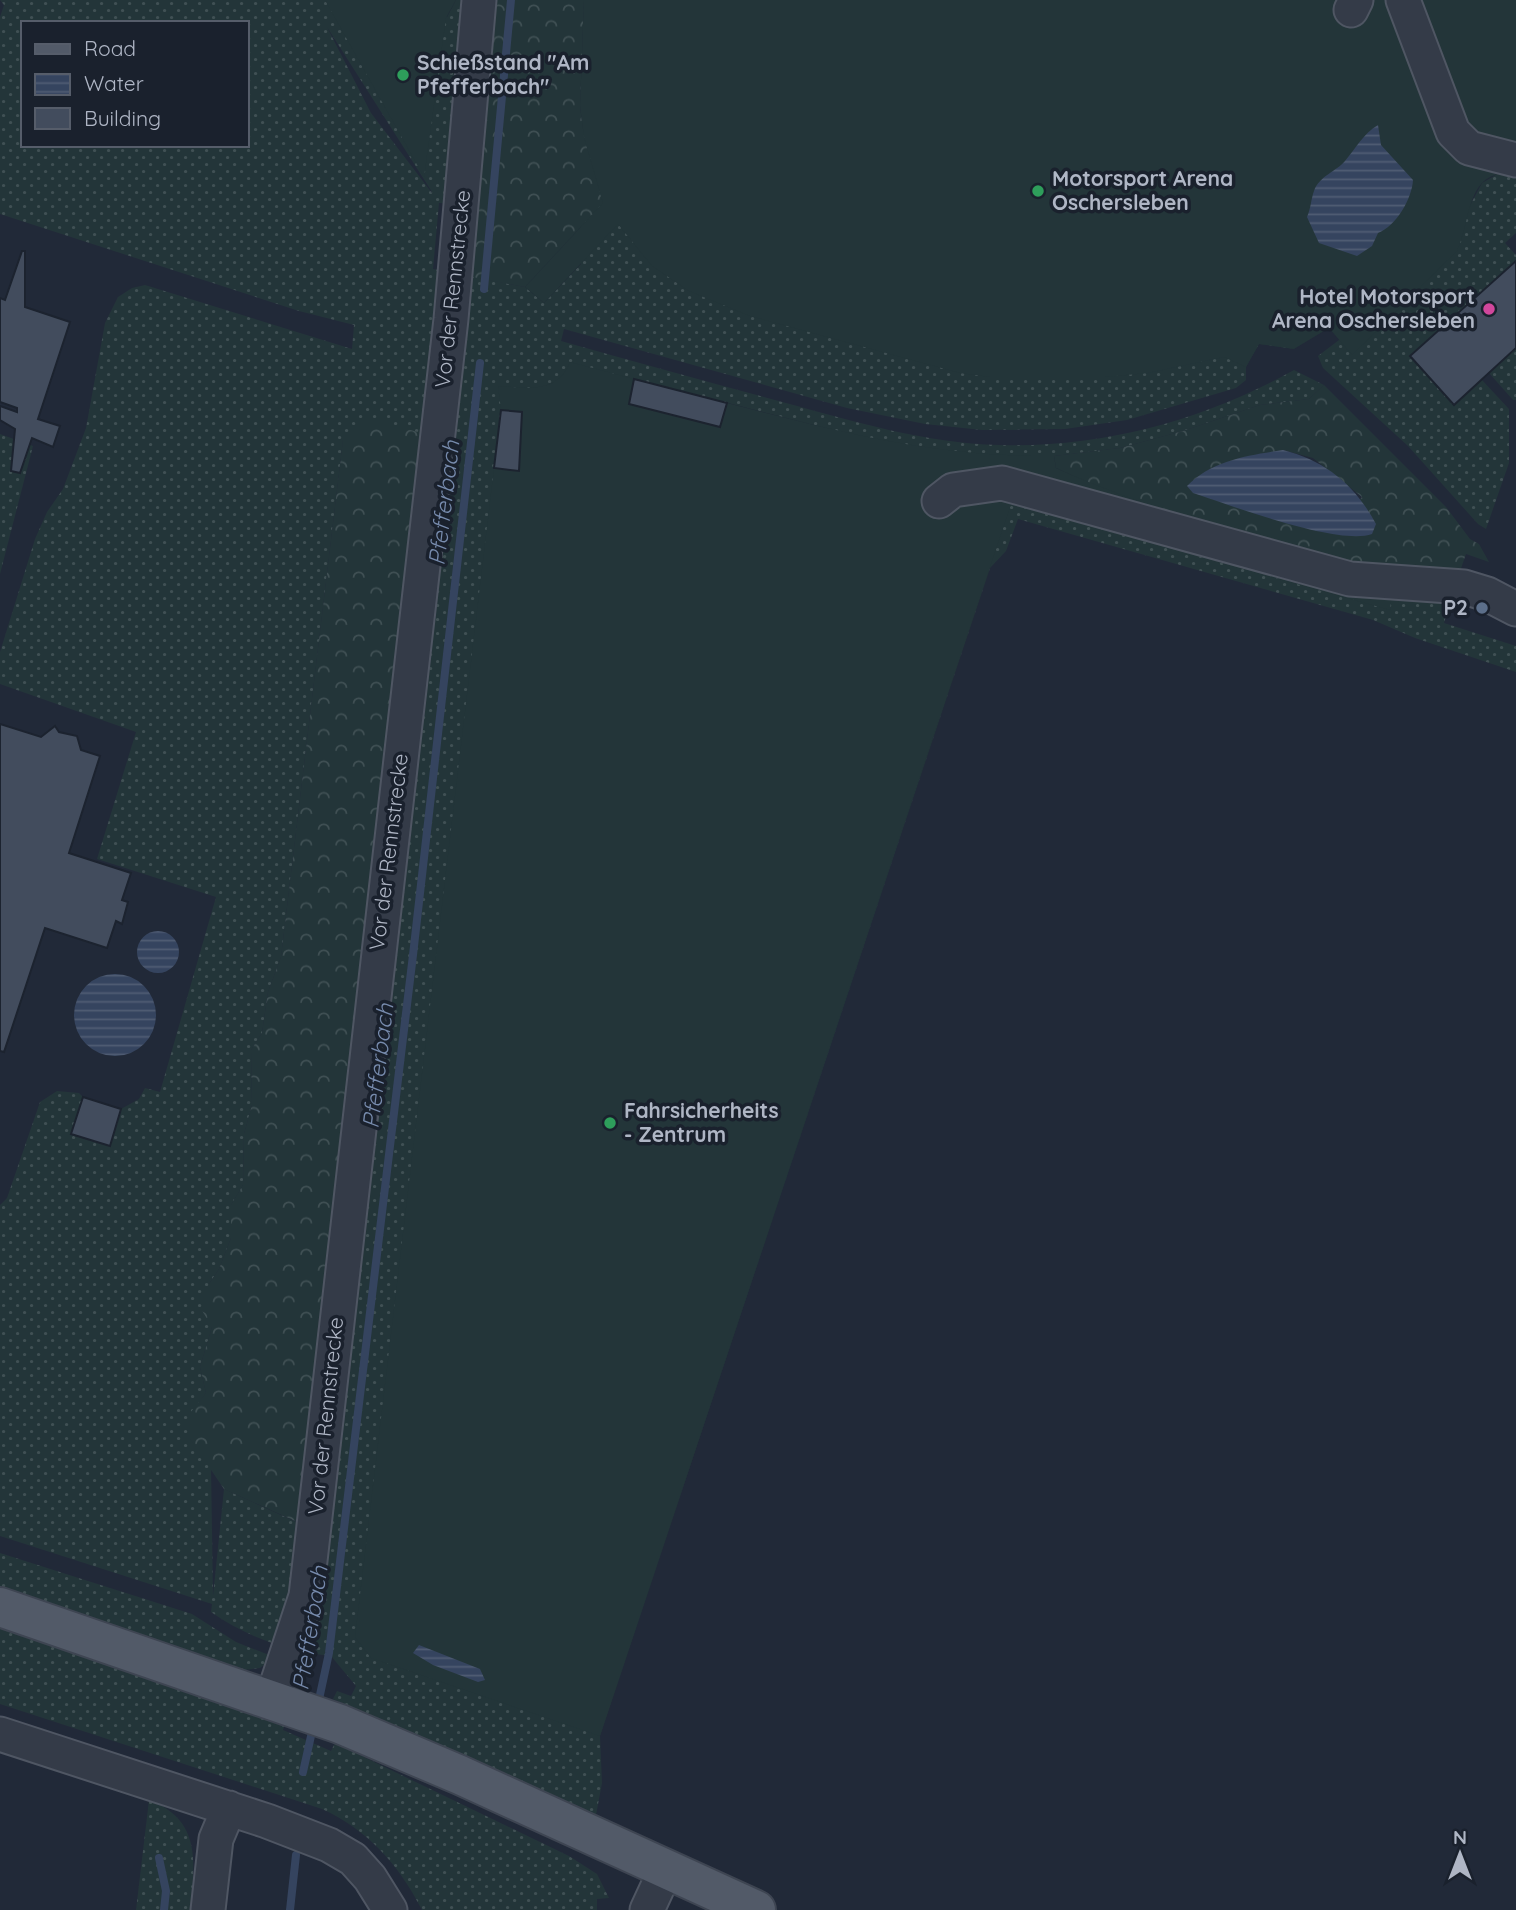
<svg xmlns="http://www.w3.org/2000/svg" width="1516" height="1910" font-family="Quicksand,sans-serif">
	<style>
		.grass { fill: url(#grass-dots); fill-rule: evenodd }
		.forest { fill: url(#forest-crowns); fill-rule: evenodd }
		.pitch { fill: #233539 }
		.water { fill: url(#water-rules) }
		.lines { fill: none; stroke-linecap: round; stroke-linejoin: round }
		.stream { stroke: #35445f; stroke-width: 8 }
		.building { fill: #424c5d; stroke: #1c232f; stroke-width: 2 }
		.minor-casing { stroke: #4f5663; stroke-width: 37 }
		.major-casing { stroke: #3e4552; stroke-width: 42 }
		.minor { stroke: #343b48; stroke-width: 33 }
		.major { stroke: #525a68; stroke-width: 38 }
		.leisure-dot { fill: #2e9e5b; stroke: #1a212d; stroke-width: 2.5 }
		.hotel-dot { fill: #d1479c; stroke: #1a212d; stroke-width: 2.5 }
		.service-dot { fill: #5c6f8a; stroke: #1a212d; stroke-width: 2.5 }
		.labels { text-anchor: middle; stroke-width: 7; stroke-linejoin: round; paint-order: stroke }
		.poi-label { font-size: 21px; font-weight: bold; fill: #afb6c5; stroke: #1a212d; text-anchor: start }
		.street-label { font-size: 21px; fill: #afb6c5; stroke: #1a212d }
		.water-label { font-size: 23px; font-style: italic; fill: #778bad; stroke: #1a212d }
	</style>
	<defs>
		<pattern id="grass-dots" width="8" height="8" patternUnits="userSpaceOnUse" patternTransform="scale(1.75)"><rect width="8" height="8" fill="#233539"/><path d="M2 2h.1M6 6h.1" fill="none" stroke="#405054" stroke-width="1.8" stroke-linecap="round"/></pattern>
		<pattern id="forest-crowns" width="20" height="18" patternUnits="userSpaceOnUse" patternTransform="scale(1.75)"><rect width="20" height="18" fill="#233539"/><path d="M2 6a3 3 0 1 1 6 0M12 15a3 3 0 1 1 6 0" fill="none" stroke="#405054"/></pattern>
		<pattern id="water-rules" width="6" height="5" patternUnits="userSpaceOnUse" patternTransform="scale(1.75)"><rect width="6" height="5" fill="#35445f"/><path d="M0 2.5h6" fill="none" stroke="#505d74"/></pattern>
	</defs>
	<rect width="100%" height="100%" fill="#212938"/>
	<!-- grass -->
	<path class="grass" d="M0 0H429L447 17 456 0H471L453 204 439 203 433 269 525 287 544 303 581 264 584 0 1294 349 1259 344 1246 367V380L1236 388 1127 420 1065 429 982 430 925 424 847 408 564 329 561 341C636 362 711 383 786 403 856 422 925 443 999 445 1102 448 1204 420 1294 370L1324 385 1309 399 1260 405 1183 431 1120 448 1054 456 993 471 635 379 556 382 543 387 974 491 1453 593 1444 623 1516 646V672L1415 638 1373 620 1018 519 1006 551 990 568 600 1736 602 1783 596 1815 333 1699 337 1691 351 1696 356 1686 331 1656C288 1652 247 1637 211 1612L212 1604 0 1536V1205L7 1198 40 1102 57 1091 79 1093 83 1097 72 1134 110 1146 121 1109 139 1099 145 1088 160 1092 216 897 97 859 136 732 0 684V652L35 539 47 512 63 489 86 428 105 323 118 297 132 288 145 285 352 349 354 325 299 311 0 214V17L4 5ZM23 23H247V145H23ZM327 27 432 192V193L371 113ZM343 440 303 1525 224 1489 213 1596 211 1467 190 1439 191 1413 206 1393 200 1367 212 1327 209 1284 219 1269 231 1238V1205L243 1185 244 1134 252 1105 251 1050 262 1033 268 992 281 957Z
		M1501 172 1516 174V233L1505 243 1516 255V260L1410 356 1454 405 1482 380 1509 409V463L1486 529 1478 524 1408 446 1323 368 1318 356 1339 340 1468 209 1482 183Z
		M1516 348V400H1513L1489 373Z
		M0 434 33 446 0 574Z
		M0 1553 192 1614 236 1642 274 1657 260 1668 236 1671 0 1594Z
		M0 1624 286 1721 283 1730 331 1751 335 1743 569 1856 597 1874 609 1898 597 1899V1910H422C399 1865 368 1830 322 1809L0 1704Z
		M149 1800C202 1820 195 1863 190 1910H136Z"/>
	<!-- forest -->
	<path class="forest" d="M485 0H584L580 106 584 137 603 203 525 287 462 275Z
		M1324 385 1446 507 1470 539 1479 544 1489 562 1466 554 1458 577 1374 568 1274 541 1155 507 1104 490 1056 468 1054 456 1120 448 1183 431 1260 405 1309 399ZM1283 450 1313 458 1362 497 1333 532 1257 514Z
		M369 418 421 433 304 1525 224 1489 190 1439V1413L206 1393 200 1367 212 1327 201 1309 209 1284 219 1269 231 1238V1205L243 1185 244 1134 252 1105 251 1050 262 1033 268 992 281 957 343 440Z"/>
	<!-- pitch -->
	<path class="pitch" d="M325 0H456L446 18 424 177Z
		M584 0H1516V174C1465 167 1472 220 1457 251L1352 355 1329 328 1294 349 1259 344 1246 367 1224 357 1148 373 1105 377H990L960 373 750 316 689 291 652 266 618 224 544 303 525 287 603 203 584 137 580 106Z
		M570 362 634 379 629 404 719 427 727 403C841 432 933 457 1054 456L1056 468C1157 514 1267 539 1374 568L1394 566 1390 610 1011 504 600 1736 371 1658 355 1637 494 468 501 410 498 386C526 388 558 394 570 362Z"/>
	<!-- water -->
	<path class="water" d="M1378 125 1381 145 1413 180C1412 199 1396 226 1378 233L1372 246 1357 256 1319 243 1307 217C1311 208 1311 199 1314 191 1319 176 1337 171 1345 161 1356 148 1363 134 1378 125Z
		M1283 450C1326 461 1355 485 1376 524L1372 534C1338 546 1230 505 1193 493L1187 486C1212 460 1250 455 1283 450Z
		M137 952a21 21 0 1 1 42 0a21 21 0 1 1-42 0Z
		M74 1015a41 41 0 1 1 82 0a41 41 0 1 1-82 0Z
		M419 1645 480 1669 485 1680 478 1682 433 1665 413 1653Z"/>
	<g class="lines">
		<!-- stream -->
		<path class="stream" d="M484 289 511 0
			M318 1704 329 1653 413 955 480 363
			M303 1772 313 1727
			M159 1858 166 1891 164 1910
			M290 1910 296 1855"/>
	</g>
	<!-- building -->
	<path class="building" d="M22 251H25V307L70 322 38 419 60 426 53 447 32 438 20 473 11 471 15 429 0 420V406L17 412V408L0 402V298L5 300Z
		M1516 261V348L1454 405 1410 356Z
		M634 379 727 403 720 427 629 404Z
		M501 410 522 412 519 471 494 468Z
		M0 724 41 737 55 726 59 732 77 736 81 750 100 756 69 853 131 873 122 900 128 902 122 924 116 921 107 948 45 928 4 1052 0 1051Z
		M83 1097 121 1109 110 1146 71 1134Z"/>
	<g class="lines">
		<defs>
			<path id="minor" d="M1403 0 1453 132 1469 148 1516 160
				M1351 10 1356 0
				M939 501 953 490 1002 483 1350 579 1464 587 1487 594 1516 609
				M272 1699 306 1596 451 319 479 0
				M0 1734 267 1821 329 1845 353 1859 370 1878 390 1910
				M208 1910 216 1839 229 1808
				M647 1910 666 1869"/>
			<path id="major" d="M0 1607 340 1724 460 1775 756 1910"/>
		</defs>
		<!-- minor casing -->
		<use href="#minor" class="minor-casing"/>
		<!-- major casing -->
		<use href="#major" class="major-casing"/>
		<!-- minor -->
		<use href="#minor" class="minor"/>
		<!-- major -->
		<use href="#major" class="major"/>
	</g>
	<!-- markers -->
	<g class="leisure-dot">
		<circle cx="403" cy="75" r="7"/>
		<circle cx="1038" cy="191" r="7"/>
		<circle cx="610" cy="1123" r="7"/>
	</g>
	<circle class="hotel-dot" cx="1489" cy="309" r="7"/>
	<circle class="service-dot" cx="1482" cy="608" r="7"/>
	<g class="labels">
		<!-- poi labels -->
		<g class="poi-label">
			<text x="417" y="70">Schießstand "Am<tspan x="417" dy="24">Pfefferbach"</tspan></text>
			<text x="1052" y="186">Motorsport Arena<tspan x="1052" dy="24">Oschersleben</tspan></text>
			<text x="1475" y="304" text-anchor="end">Hotel Motorsport<tspan x="1475" dy="24">Arena Oschersleben</tspan></text>
			<text x="1468" y="615" text-anchor="end">P2</text>
			<text x="624" y="1118">Fahrsicherheits<tspan x="624" dy="24">- Zentrum</tspan></text>
		</g>
		<!-- street labels -->
		<g class="street-label">
			<text transform="translate(453 289) rotate(-84)" y="7">Vor der Rennstrecke</text>
			<text transform="translate(389 852) rotate(-83)" y="7">Vor der Rennstrecke</text>
			<text transform="translate(326 1416) rotate(-84)" y="7">Vor der Rennstrecke</text>
		</g>
		<!-- water labels -->
		<g class="water-label">
			<text transform="translate(444 503) rotate(-83)" y="8">Pfefferbach</text>
			<text transform="translate(378 1066) rotate(-83)" y="8">Pfefferbach</text>
			<text transform="translate(310 1628) rotate(-81)" y="8">Pfefferbach</text>
		</g>
	</g>
	<!-- legend -->
	<rect x="21" y="21" width="228" height="126" fill="#1a212d" stroke="#565d6a" stroke-width="2"/>
	<rect x="35" y="44" width="35" height="10" fill="#525a68" stroke="#565d6a" stroke-width="2"/>
	<text x="84" y="56" font-size="21" fill="#afb6c5">Road</text>
	<rect x="35" y="74" width="35" height="21" fill="url(#water-rules)" stroke="#565d6a" stroke-width="2"/>
	<text x="84" y="91" font-size="21" fill="#afb6c5">Water</text>
	<rect x="35" y="108" width="35" height="21" fill="#424c5d" stroke="#565d6a" stroke-width="2"/>
	<text x="84" y="126" font-size="21" fill="#afb6c5">Building</text>
	<!-- north arrow -->
	<g transform="translate(1460 1854)" stroke="#1a212d" stroke-width="5" paint-order="stroke">
	<path d="M0-5L12 26L0 18L-12 26Z" fill="#afb6c5"/>
	<text y="-10" font-size="19" font-weight="bold" text-anchor="middle" fill="#afb6c5">N</text>
	</g>
</svg>
